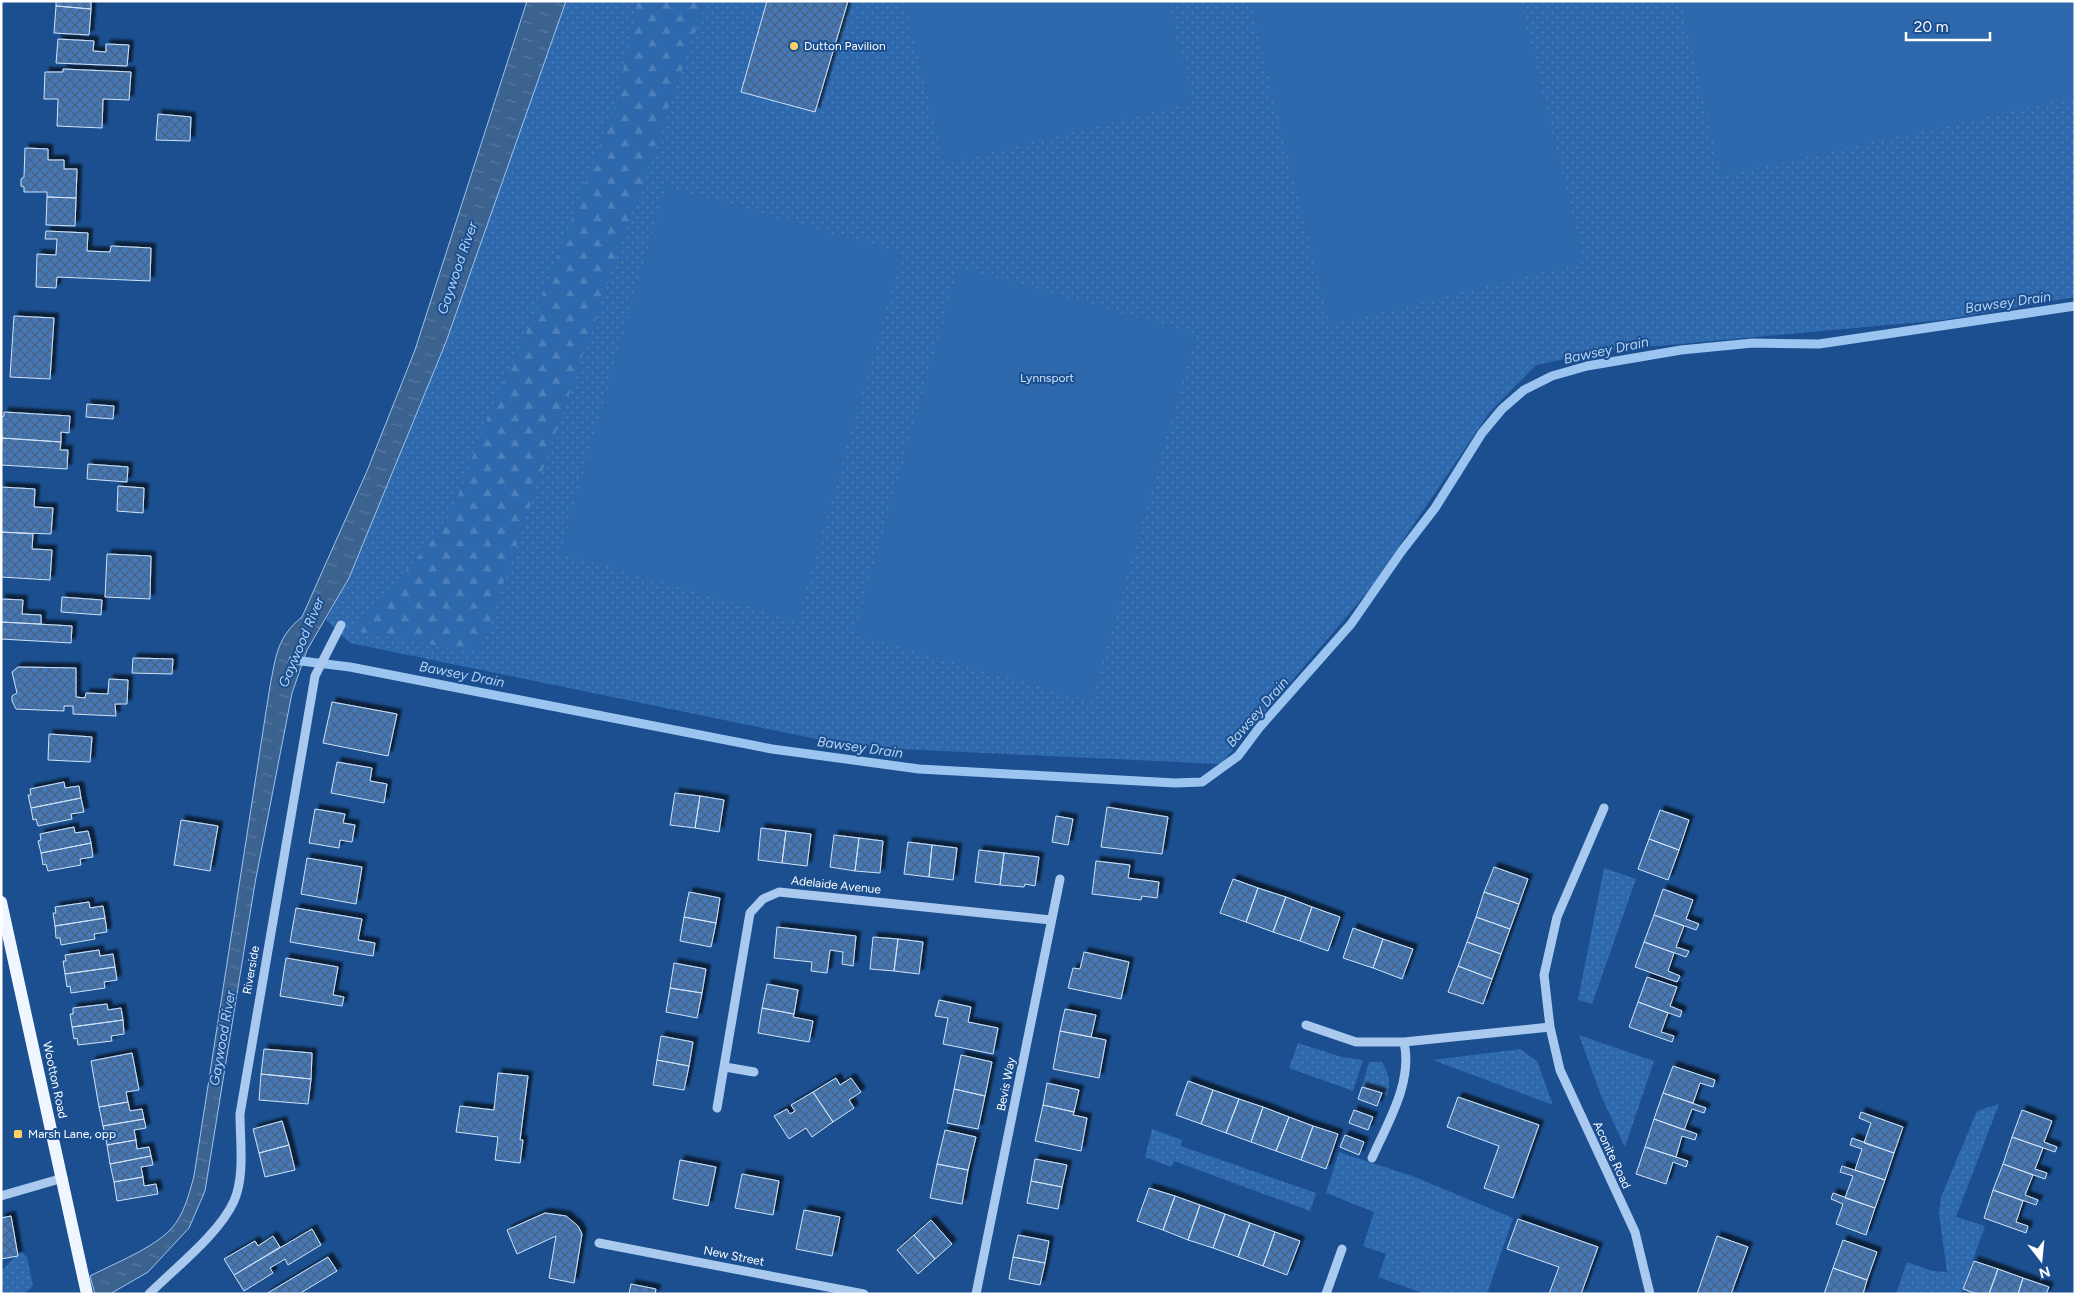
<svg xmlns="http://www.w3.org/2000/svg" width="2076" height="1295" font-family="Figtree,sans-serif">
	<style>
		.grass { fill: url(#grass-dots) }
		.forest { fill: url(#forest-firs) }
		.pitch { fill: #2e69ad }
		.water { fill: url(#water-ripples); stroke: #9cc4f0 }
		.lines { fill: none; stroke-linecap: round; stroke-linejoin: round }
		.stream { stroke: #9cc4f0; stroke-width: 9 }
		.building { fill: url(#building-cross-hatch); stroke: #cfe3fa; filter: url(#shadow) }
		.minor { stroke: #a9c9ee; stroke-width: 9 }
		.major { stroke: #f0f6ff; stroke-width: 12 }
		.poi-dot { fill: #ffd166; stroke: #1b4f8f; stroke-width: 2 }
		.labels { text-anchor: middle; stroke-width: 4; stroke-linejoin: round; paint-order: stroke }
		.poi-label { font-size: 12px; fill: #fff; stroke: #1b4f8f; text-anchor: start }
		.park-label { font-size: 12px; fill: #cfe3fa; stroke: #1b4f8f }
		.street-label { font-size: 12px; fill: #fff; stroke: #1b4f8f }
		.water-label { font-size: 14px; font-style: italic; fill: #b5d3f5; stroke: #1b4f8f }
	</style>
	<defs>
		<pattern id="grass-dots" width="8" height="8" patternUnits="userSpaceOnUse" patternTransform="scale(1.25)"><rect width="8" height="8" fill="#2e69ad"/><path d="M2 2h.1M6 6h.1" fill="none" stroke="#4d80b9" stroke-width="1.8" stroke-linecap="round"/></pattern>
		<pattern id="forest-firs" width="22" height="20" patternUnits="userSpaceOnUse" patternTransform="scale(1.25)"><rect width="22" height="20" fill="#2e69ad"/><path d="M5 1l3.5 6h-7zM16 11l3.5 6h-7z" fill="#4d80b9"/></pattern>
		<pattern id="water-ripples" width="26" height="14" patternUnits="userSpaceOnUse" patternTransform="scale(1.25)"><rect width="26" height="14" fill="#3c6290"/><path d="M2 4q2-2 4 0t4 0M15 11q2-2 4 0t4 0" fill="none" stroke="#597aa1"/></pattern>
		<pattern id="building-cross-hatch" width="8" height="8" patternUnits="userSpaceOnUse" patternTransform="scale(1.25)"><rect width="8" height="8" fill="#4478b7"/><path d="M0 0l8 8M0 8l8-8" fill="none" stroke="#486282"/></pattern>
		<filter id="shadow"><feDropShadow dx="4.5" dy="-4.5" stdDeviation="1" flood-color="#0009"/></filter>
	</defs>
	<rect width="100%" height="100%" fill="#1b4f8f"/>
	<!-- grass -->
	<path class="grass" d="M566 1H2075V297L1943 320 1603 351 1536 365 1489 413 1370 589 1221 764 855 747 350 643 326 620 349 578 446 342Z
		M1604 868 1636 879 1592 1004 1578 1000Z
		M1579 1035 1654 1061 1625 1147 1602 1098Z
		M1298 1043 1342 1057 1363 1060 1353 1091 1289 1068Z
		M1520 1049 1537 1061 1553 1105 1433 1060Z
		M1369 1062H1382C1389 1074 1391 1082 1387 1096L1362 1087Z
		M1999 1104 1956 1217 1985 1226 1961 1294H1896L1907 1262 1933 1271 1947 1272 1939 1213 1941 1197 1977 1111Z
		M1152 1129 1182 1140 1181 1146 1316 1193 1310 1211 1174 1161 1171 1167 1145 1157Z
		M1339 1152 1415 1177 1513 1218 1487 1294H1425L1378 1277 1386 1254 1363 1246 1374 1212 1326 1193Z
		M21 1251 27 1257 33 1286 24 1294H1V1271Z"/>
	<!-- forest -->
	<path class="forest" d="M638 1H706L479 653 351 630 393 586 448 522 487 419 540 302 617 100Z"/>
	<!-- pitch -->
	<path class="pitch" d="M904 1H1167L1193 102 945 164Z
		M1250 1H1520L1584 262 1330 325Z
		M1681 1H2075V97L1721 176Z
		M666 186 902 253 797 621 560 553Z
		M959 267 1196 334 1091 701 854 634Z"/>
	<!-- water -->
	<path class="water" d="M527 1H566L446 342 349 578 307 650 292 693 255 883 205 1191 189 1228 148 1272 110 1294H95L90 1276C115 1263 152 1249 171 1229 184 1215 189 1194 194 1176L270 686C276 656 277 637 302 617L367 471 415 350Z"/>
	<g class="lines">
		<!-- stream -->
		<path class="stream" d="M293 660 350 667 772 749 919 769 1175 783 1202 782 1238 756 1259 728 1351 624 1401 552 1435 508 1482 433 1502 409 1524 390 1552 376 1587 366 1681 350 1753 343 1819 344 2075 306"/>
	</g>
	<!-- building -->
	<path class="building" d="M56 1H91V9L56 6Z
		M767 1H848L815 112 741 92Z
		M56 6 91 9 89 35 54 33Z
		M58 39 94 41 93 51 106 52V44L129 45 127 66 56 63Z
		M63 69 131 72 129 100 103 99 102 128 57 126 58 99H44L45 72H63Z
		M158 114 191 117 190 141 156 140Z
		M25 148 48 149V160H64V169H77L76 198 47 197V192H24V187L21 186V179L24 177Z
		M47 197 76 198 75 226 46 225Z
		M46 231 88 233 87 251 110 252 111 246 151 248 150 281 57 277 56 288 36 287 37 254 56 255 57 239H45Z
		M14 316 54 318 50 379 10 377Z
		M87 404 114 406 113 419 86 417Z
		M4 412 70 416 69 433 61 432V442L2 438 1 417 4 416Z
		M2 438 61 442 60 450H68L67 469 1 465Z
		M88 464 128 467 127 482 87 479Z
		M118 486 144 488 143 513 117 511Z
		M1 487 35 489 34 507 53 508 51 534 1 532Z
		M1 532 33 534 32 549 52 550 50 580 1 577Z
		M107 554 151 556 150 599 105 597Z
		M62 597 102 600 101 615 61 612Z
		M1 599 23 600 22 614 41 615V624L1 622Z
		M1 622 72 626 71 643 1 639Z
		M133 658 173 659 172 674 132 673Z
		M18 667 76 668V697L85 698 86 693 108 694 109 679 128 680 127 704H115L116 716 73 714V706H64V711L16 709 12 701V696L17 693 12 672Z
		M332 702 397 714 388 756 323 743Z
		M49 734 92 737 90 762 48 760Z
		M337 762 372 768 370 781 387 784 384 803 331 793Z
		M64 782 65 788 79 786 81 798 31 808 28 795H31L30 789Z
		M675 793 700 796 695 828 670 825Z
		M700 796 724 800 719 832 695 828Z
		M81 798 84 812 71 814 72 819 38 826 36 819 33 820 31 808Z
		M1107 807 1168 817 1162 854 1101 847Z
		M315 809 345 814 343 823 355 825 352 842 340 840 339 848 309 843Z
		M1660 810 1689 820 1679 850 1649 839Z
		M1056 816 1073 819 1068 845 1052 842Z
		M181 820 218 826 210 871 174 865Z
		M74 827 75 833 88 831 91 843 41 853 38 841 41 840 40 834Z
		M761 828 786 831 782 863 758 860Z
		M786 831 811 834 807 866 782 863Z
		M834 835 859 838 855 871 830 867Z
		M859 838 883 841 880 873 855 871Z
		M1649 839 1679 850 1668 880 1638 869Z
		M908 842 932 845 929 877 904 874Z
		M91 843 93 857 80 859 81 865 48 871 46 864 43 865 41 853Z
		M932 845 957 848 953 880 929 877Z
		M979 850 1004 853 1000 885 975 882Z
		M1004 853 1039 857 1035 886 1025 884 1024 887 1000 885Z
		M307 858 362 867 356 904 301 894Z
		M1096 861 1130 865 1128 878 1159 882 1157 898 1142 896 1141 900 1092 894Z
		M1494 867 1528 879 1519 904 1484 892Z
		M1233 879 1258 888 1246 922 1220 913Z
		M1258 888 1286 897 1273 932 1246 922Z
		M1663 889 1693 900 1686 919 1699 924 1696 930 1654 915Z
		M689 892 720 898 716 923 684 917Z
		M1484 892 1519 904 1510 929 1476 917Z
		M1286 897 1312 907 1300 941 1273 932Z
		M89 902 90 908 103 906 105 918 55 926 53 913H56L55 907Z
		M1312 907 1340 917 1328 951 1300 941Z
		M296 908 362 919 358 940 375 943 373 956 290 942Z
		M1654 915 1684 926 1676 947 1689 951 1686 957 1644 942Z
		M684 917 716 923 711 947 680 941Z
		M1476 917 1510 929 1501 954 1467 942Z
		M105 918 107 932 94 934 95 939 61 945 60 938H56L55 926Z
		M777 927 856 936 853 966 842 964 843 952 830 950 827 973 811 971 812 962 774 958Z
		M1353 928 1383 939 1373 968 1343 958Z
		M873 937 898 939 894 971 870 969Z
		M898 939 923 942 919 974 894 971Z
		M1383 939 1413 949 1402 979 1373 968Z
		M1467 942 1501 954 1492 979 1458 966Z
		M1644 942 1674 953 1668 971 1680 976 1677 982 1635 967Z
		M99 950 100 956 113 954 115 967 65 974 63 961H66L65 955Z
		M1084 952 1129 962 1121 999 1068 988 1073 968 1080 969Z
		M286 958 338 967 333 995 344 997 342 1006 280 996Z
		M674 963 706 969 702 993 670 988Z
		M1458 966 1492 979 1483 1004 1448 992Z
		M115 967 117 980 104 982 105 988 71 993 70 986 67 987 65 974Z
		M1647 977 1677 987 1670 1006 1682 1011 1680 1017 1638 1002Z
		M767 984 798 990 794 1014 762 1008Z
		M670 988 702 993 697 1018 666 1012Z
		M939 1000 971 1007 968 1022 998 1028 993 1054 943 1044 948 1018 935 1016Z
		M1638 1002 1668 1013 1661 1032 1674 1036 1672 1042 1629 1027Z
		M107 1004 108 1010 121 1008 123 1020 72 1027 70 1014H73V1008Z
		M762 1008 794 1014 793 1017 813 1021 809 1042 758 1033Z
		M1065 1009 1096 1015 1091 1037 1060 1031Z
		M123 1020 124 1034 111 1036 112 1041 78 1045 77 1038 74 1039 72 1027Z
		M1060 1031 1106 1040 1099 1078 1053 1069Z
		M661 1036 693 1042 689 1066 657 1060Z
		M264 1049 312 1053 311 1079 261 1074Z
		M132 1053 139 1090 126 1092 128 1102 99 1107 91 1061Z
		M961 1055 992 1062 985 1096 954 1089Z
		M657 1060 689 1066 684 1090 653 1085Z
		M1673 1066 1715 1080 1713 1087 1700 1083 1693 1103 1663 1093Z
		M498 1073 528 1076 520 1140H523L520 1163 495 1160 498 1137 456 1132 460 1106 494 1110Z
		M261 1074 311 1079 308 1104 259 1100Z
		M836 1078 840 1085 851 1078 861 1092 849 1100 854 1108 833 1122 813 1092Z
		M1188 1081 1213 1090 1201 1124 1176 1115Z
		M1047 1083 1079 1090 1074 1112 1043 1105Z
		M1362 1087 1382 1093 1377 1106 1358 1099Z
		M954 1089 985 1096 978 1129 947 1123Z
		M1213 1090 1239 1099 1226 1133 1201 1124Z
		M813 1092 833 1122 812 1137 806 1128 789 1139 774 1116 787 1109 790 1114 795 1111 791 1105Z
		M1663 1093 1706 1108 1704 1113 1692 1109 1684 1130 1654 1119Z
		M1458 1097 1539 1125 1513 1198 1484 1188 1499 1146 1447 1127Z
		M1239 1099 1263 1107 1251 1142 1226 1133Z
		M128 1102 130 1111 142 1109 144 1119 103 1126 99 1107Z
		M1043 1105 1074 1112 1073 1115 1087 1118 1081 1151 1035 1141Z
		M1263 1107 1289 1117 1276 1151 1251 1142Z
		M1354 1110 1373 1117 1368 1130 1349 1123Z
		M2022 1110 2052 1121 2044 1142 2057 1147 2055 1152 2012 1137Z
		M1861 1112 1903 1127 1894 1153 1864 1143 1871 1123 1859 1118Z
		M1289 1117 1313 1126 1301 1160 1276 1151Z
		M144 1119 146 1128 134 1130 136 1140 107 1145 103 1126Z
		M1654 1119 1697 1134 1695 1140 1682 1136 1676 1157 1645 1147Z
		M282 1121 289 1145 259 1153 253 1129Z
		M1313 1126 1338 1134 1326 1169 1301 1160Z
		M945 1130 976 1137 968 1170 937 1164Z
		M1345 1135 1364 1142 1359 1155 1340 1147Z
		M2012 1137 2043 1148 2035 1169 2047 1173 2045 1179 2003 1164Z
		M1852 1138 1894 1153 1885 1180 1855 1170 1862 1149 1850 1145Z
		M136 1140 137 1149 149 1147 151 1156 110 1164 107 1145Z
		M289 1145 295 1170 265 1177 259 1153Z
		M1645 1147 1688 1161 1686 1167 1673 1162 1666 1184 1636 1174Z
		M151 1156 153 1165 141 1167 143 1177 114 1182 110 1164Z
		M1035 1159 1067 1165 1062 1187 1031 1181Z
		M680 1160 716 1167 708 1206 673 1199Z
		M937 1164 968 1170 962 1204 930 1198Z
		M2003 1164 2033 1175 2025 1195 2038 1200 2036 1205 1993 1190Z
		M1842 1166 1885 1180 1875 1208 1845 1198 1853 1176 1840 1172Z
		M742 1174 779 1181 773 1215 735 1208Z
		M143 1177 144 1186 156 1184 158 1194 117 1201 114 1182Z
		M1031 1181 1062 1187 1058 1209 1027 1203Z
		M1149 1188 1175 1196 1163 1230 1137 1221Z
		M1993 1190 2023 1201 2016 1222 2028 1226 2026 1233 1984 1218Z
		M1833 1193 1875 1208 1866 1235 1836 1224 1843 1204 1831 1199Z
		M1175 1196 1200 1205 1188 1240 1163 1230Z
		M1200 1205 1225 1214 1213 1248 1188 1240Z
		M804 1210 840 1217 832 1256 796 1249Z
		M545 1213 566 1216 578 1226 582 1234 574 1283 549 1278 556 1236 517 1254 507 1230Z
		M1225 1214 1250 1223 1238 1257 1213 1248Z
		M11 1216 18 1256 1 1259V1218Z
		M1518 1219 1598 1247 1581 1294H1549L1559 1267 1507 1249Z
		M931 1220 952 1244 935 1259 914 1235Z
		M1250 1223 1275 1232 1263 1266 1238 1257Z
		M312 1229 321 1245 288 1265 285 1259 270 1268 273 1273 244 1291 234 1275Z
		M1275 1232 1300 1241 1287 1275 1263 1266Z
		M914 1235 935 1259 918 1274 897 1250Z
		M1018 1235 1049 1241 1045 1263 1013 1257Z
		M273 1236 280 1247 234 1275 224 1259 255 1241 258 1246Z
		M1717 1236 1748 1247 1731 1294H1697Z
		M1843 1240 1877 1252 1867 1280 1833 1268Z
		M328 1257 337 1271 299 1294H266Z
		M1013 1257 1045 1263 1040 1285 1009 1279Z
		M1974 1261 1998 1269 1989 1294H1977L1963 1289Z
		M1833 1268 1867 1280 1863 1294H1824Z
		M1998 1269 2023 1278 2018 1294H1989Z
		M2023 1278 2049 1287 2046 1294H2018Z
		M631 1284 656 1289 655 1294H629Z"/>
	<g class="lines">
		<!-- minor -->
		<path class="minor" d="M1604 808 1557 917 1544 975 1550 1027 1560 1070 1635 1232 1650 1294
			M1306 1025 1356 1042H1404L1550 1027
			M725 1067 754 1072
			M717 1108 750 913 763 899 779 892 1051 920
			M1372 1158C1388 1122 1413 1082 1404 1042
			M1 1196 63 1178
			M599 1243 864 1294
			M149 1294C174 1269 220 1233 234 1201 245 1176 240 1141 240 1114L315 676 341 625
			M976 1294 1060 879
			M1326 1294 1342 1249"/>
		<!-- major -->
		<path class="major" d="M1 902 87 1294"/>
	</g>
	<!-- markers -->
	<g class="poi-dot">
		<circle cx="794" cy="46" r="5"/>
		<rect x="13" y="1129" width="10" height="10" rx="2.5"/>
	</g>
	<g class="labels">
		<!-- poi labels -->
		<g class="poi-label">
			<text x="804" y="50">Dutton Pavilion</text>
			<text x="28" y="1138">Marsh Lane, opp</text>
		</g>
		<!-- park labels -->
		<g class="park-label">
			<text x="1047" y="382">Lynnsport</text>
		</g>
		<!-- street labels -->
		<g class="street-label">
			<text transform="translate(836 885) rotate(6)" y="4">Adelaide Avenue</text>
			<text transform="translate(251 970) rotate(-80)" y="4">Riverside</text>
			<text transform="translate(55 1080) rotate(78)" y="4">Wootton Road</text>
			<text transform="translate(1006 1084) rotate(-79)" y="4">Bevis Way</text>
			<text transform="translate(1612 1155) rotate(65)" y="4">Aconite Road</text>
			<text transform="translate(734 1256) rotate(11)" y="4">New Street</text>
		</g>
		<!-- water labels -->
		<g class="water-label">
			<text transform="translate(457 268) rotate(-71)" y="5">Gaywood River</text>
			<text transform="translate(2008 302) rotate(-8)" y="5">Bawsey Drain</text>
			<text transform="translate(1606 350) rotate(-12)" y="5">Bawsey Drain</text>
			<text transform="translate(301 642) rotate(-67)" y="5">Gaywood River</text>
			<text transform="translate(462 674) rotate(11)" y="5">Bawsey Drain</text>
			<text transform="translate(1257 712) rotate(-49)" y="5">Bawsey Drain</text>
			<text transform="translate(860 747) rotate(8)" y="5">Bawsey Drain</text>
			<text transform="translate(222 1038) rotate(-80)" y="5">Gaywood River</text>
		</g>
	</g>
	<!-- border -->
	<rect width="2076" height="1295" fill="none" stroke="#ffffff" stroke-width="5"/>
	<!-- north arrow -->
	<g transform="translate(2041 1260) rotate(164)" stroke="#1b4f8f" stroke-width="4" paint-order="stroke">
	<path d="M0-4L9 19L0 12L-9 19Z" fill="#ffffff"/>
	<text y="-8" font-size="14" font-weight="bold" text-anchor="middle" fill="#ffffff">N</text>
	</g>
	<!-- scale -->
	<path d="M1906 32v8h84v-8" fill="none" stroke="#ffffff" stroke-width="2.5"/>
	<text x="1914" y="32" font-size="15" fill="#ffffff" stroke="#1b4f8f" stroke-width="4" paint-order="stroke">20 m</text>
</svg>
